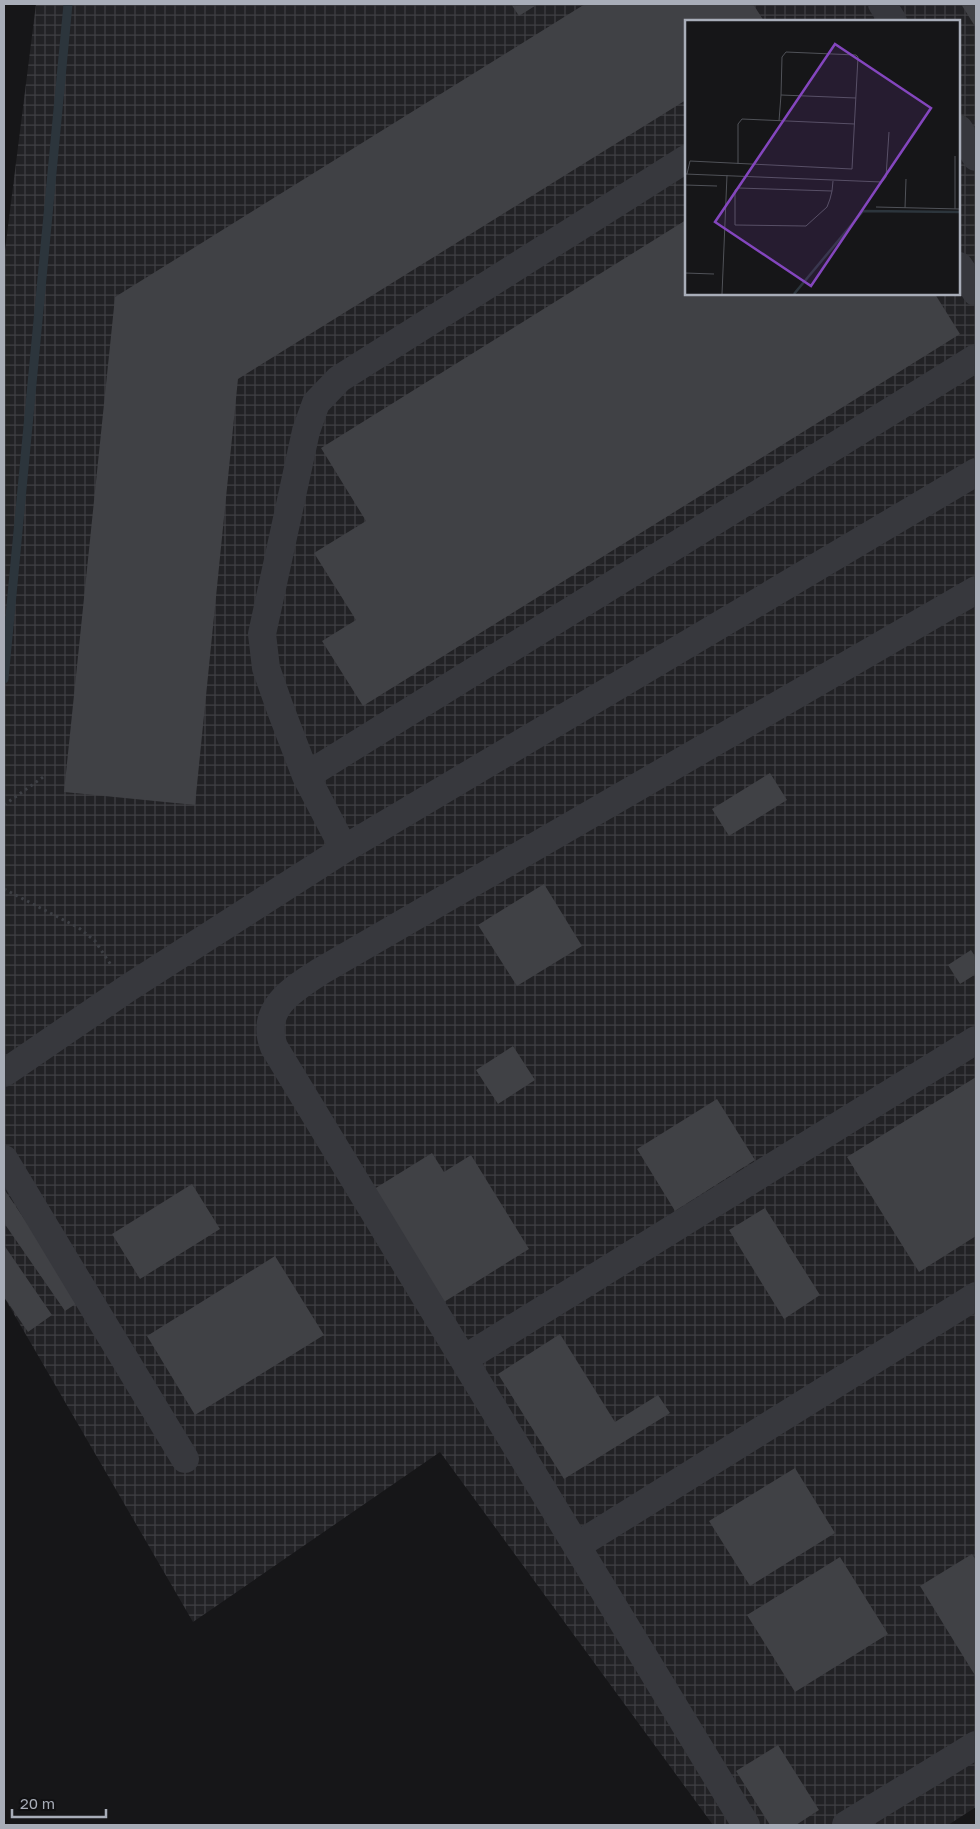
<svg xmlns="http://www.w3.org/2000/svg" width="980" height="1829" font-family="'Golos Text',sans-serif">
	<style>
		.industrial { fill: url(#industrial-grid); fill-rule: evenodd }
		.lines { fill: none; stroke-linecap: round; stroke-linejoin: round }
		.stream { stroke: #2c353c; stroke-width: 9 }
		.building { fill: #404145 }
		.path { stroke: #3d3f44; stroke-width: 3; stroke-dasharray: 2.5 4; stroke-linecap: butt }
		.minor { stroke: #37383d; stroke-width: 28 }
		.inset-river { fill: none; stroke: #2c353c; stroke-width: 2.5 }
		.inset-road { fill: none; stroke: #505258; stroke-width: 1 }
		.view { fill: #8446be; fill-opacity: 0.15; stroke: #8446be; stroke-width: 2.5 }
		.inset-edge { fill: none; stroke: #a8adb8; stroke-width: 2.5 }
	</style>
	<defs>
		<pattern id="industrial-grid" width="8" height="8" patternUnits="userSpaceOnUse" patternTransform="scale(1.25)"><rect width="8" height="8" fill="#222225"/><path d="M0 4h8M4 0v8" fill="none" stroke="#3f3f43"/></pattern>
	</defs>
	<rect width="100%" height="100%" fill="#161618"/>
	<!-- industrial -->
	<path class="industrial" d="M36 4H976V1807L948 1825H713L440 1452 193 1622 4 1297V258ZM686 21H959V294H686Z"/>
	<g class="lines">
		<!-- stream -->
		<path class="stream" d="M4 679 68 4"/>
	</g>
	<!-- building -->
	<path class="building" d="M511 4H538L519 16Z
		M585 4H753L764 21H686V100L238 379 195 805 64 792 115 297Z
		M961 4H976V28Z
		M686 220V294H935L960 334 363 706 322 641 356 620 314 553 366 521 321 448Z
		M770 773 787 800 729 836 712 809Z
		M544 884 582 946 517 986 478 925Z
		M971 950 976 958V974L960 984 948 965Z
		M513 1046 535 1080 498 1104 476 1070Z
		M976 1077V1236L919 1272 847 1157Z
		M717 1099 755 1160 675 1211 637 1149Z
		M432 1153 444 1172 471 1155 529 1249 436 1307 366 1194Z
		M192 1184 220 1229 140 1279 112 1234Z
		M4 1189 80 1301 65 1311 4 1223Z
		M765 1208 820 1295 784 1319 729 1230Z
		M4 1245 52 1315 28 1332 4 1297Z
		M275 1256 324 1335 195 1415 147 1336Z
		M560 1334 615 1422 658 1395 670 1413 564 1479 498 1374Z
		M795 1468 835 1533 750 1586 709 1521Z
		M972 1554 976 1560V1677L920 1586Z
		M840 1557 888 1634 795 1692 747 1615Z
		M778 1745 819 1810 796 1825H770L736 1771Z"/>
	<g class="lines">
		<!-- path -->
		<path class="path" d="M4 805 46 775
			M4 889 79 928 95 941 111 965"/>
		<!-- minor -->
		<path class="minor" d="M882 4 893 21
			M959 129 976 157
			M959 266 976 292
			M306 776 976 358
			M344 849 306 776 280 708 266 668 262 634 306 431 316 403 339 379 686 159
			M4 1073 128 988 344 849 976 472
			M4 1159 185 1459
			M464 1359 976 1040
			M578 1545 976 1296
			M746 1825 274 1047C259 1009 293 989 321 971L976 590
			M846 1825 976 1745"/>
	</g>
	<!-- overview -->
	<g transform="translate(685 20)">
		<rect width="275" height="275" fill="#161618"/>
		<path class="inset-river" d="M109 274 178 191 275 192"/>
		<path class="inset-road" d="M94 101 96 75 171 78M270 136V189M53 144V104L57 99 170 104M0 154 197 162 201 157 204 112M2 154 5 141 167 149 173 37 171 35 101 32 97 37 96 75M0 165 32 166M147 171 53 168 50 170V205L121 206 142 187 145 179 147 171 148 161M191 187 275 189M220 188 221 159M0 253 29 254M37 274 42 155"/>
		<path class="view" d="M150 24 246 88 126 266 30 202Z"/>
		<rect width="275" height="275" class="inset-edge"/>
	</g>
	<!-- border -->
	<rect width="980" height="1829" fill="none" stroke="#a8adb8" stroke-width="10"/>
	<!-- scale -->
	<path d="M12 1809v8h94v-8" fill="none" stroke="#a8adb8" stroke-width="2.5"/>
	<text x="20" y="1809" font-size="15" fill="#a8adb8" stroke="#111113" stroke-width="4" paint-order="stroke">20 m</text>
</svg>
